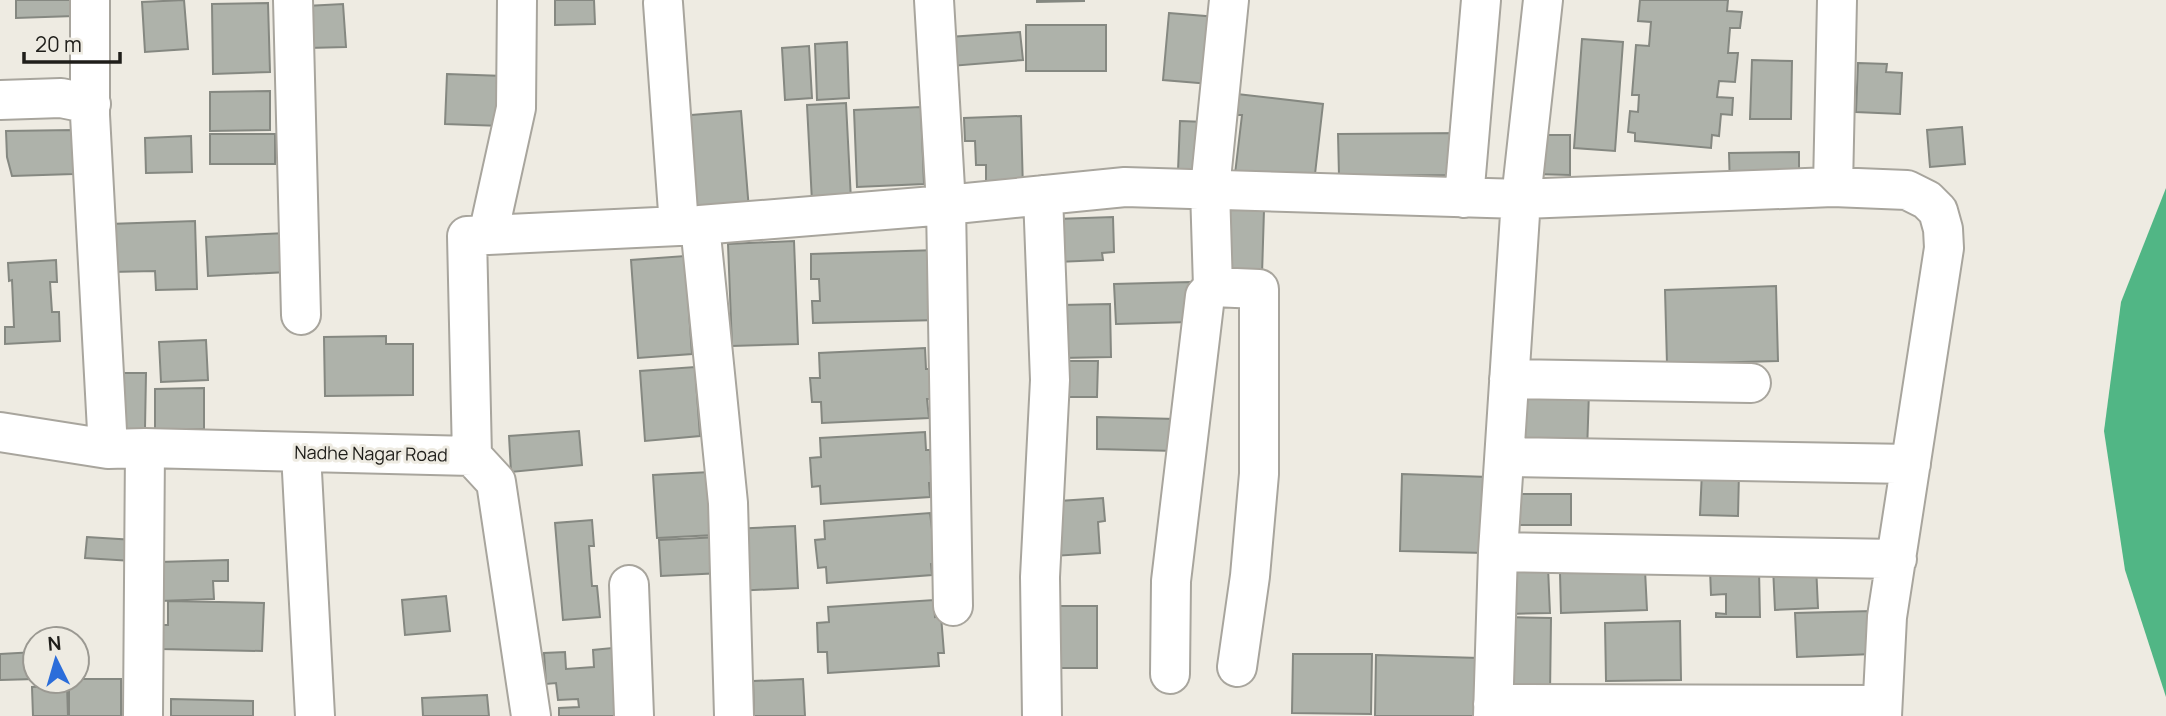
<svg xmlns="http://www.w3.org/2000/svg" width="2166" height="716" font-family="Manrope,sans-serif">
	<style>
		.water { fill: #51b685 }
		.building { fill: #aeb2aa; stroke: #858881; stroke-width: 2 }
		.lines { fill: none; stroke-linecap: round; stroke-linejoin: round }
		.minor-casing { stroke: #a8a59d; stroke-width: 42 }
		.minor { stroke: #fff; stroke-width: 38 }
		.labels { text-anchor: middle; stroke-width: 6; stroke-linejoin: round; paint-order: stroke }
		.street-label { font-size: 18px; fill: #1f1e1a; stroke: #eeebe2 }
	</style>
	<rect width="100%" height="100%" fill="#eeebe2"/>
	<!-- water -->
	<path class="water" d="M2166 188V697L2125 570 2104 431 2121 302Z"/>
	<!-- building -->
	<path class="building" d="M16 0H74V16L16 18Z
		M184 0 188 49 145 52 142 2Z
		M555 0H594L595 24 555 25Z
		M1037 0H1084V1L1037 2Z
		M1640 0H1728L1727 11 1742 12 1740 28H1730L1728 53H1738L1735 82 1719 81 1717 97 1733 98 1732 115 1721 114 1719 136 1712 135 1711 148 1635 141V133L1628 132 1630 111 1638 112 1639 95H1632L1636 45 1649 46 1651 22 1638 21Z
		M268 3 270 72 213 74 212 4Z
		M343 4 346 47 308 48 306 6Z
		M1169 13 1217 17 1210 84 1163 80Z
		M1026 25H1106V71H1026Z
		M1020 32 1023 60 951 66 949 37Z
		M1582 39 1623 42 1615 151 1574 148Z
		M847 42 849 98 817 100 815 44Z
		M809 46 812 98 785 100 782 48Z
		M1752 60 1792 61 1791 119H1750Z
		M1858 63 1887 64 1886 72 1902 73 1900 114 1856 112Z
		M447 74 504 76 502 126 445 124Z
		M270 91V130L210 131V92Z
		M1237 94 1323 104 1314 183 1235 174 1242 115H1235Z
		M846 103 851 200 812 202 807 105Z
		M921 107 924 184 857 187 854 110Z
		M741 111 749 210 687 215 679 116Z
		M1021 116 1023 190 986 191V165H976L975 141H965L964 118Z
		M1180 121 1206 122 1204 172 1178 171Z
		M1962 127 1965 164 1930 167 1927 130Z
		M73 130V174L12 176 7 157 6 131Z
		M1463 133V175L1339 176 1338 134Z
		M210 134H275V164H210Z
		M1535 135H1570V175L1534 174Z
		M191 136 192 172 146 173 145 138Z
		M1799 152V187L1730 188 1729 153Z
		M1227 209 1264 210 1262 275 1225 273Z
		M1113 217 1114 252 1102 253 1103 260 1057 262 1056 219Z
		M195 221 197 289 156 290 155 271 111 272 109 224Z
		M286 233 288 272 208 276 206 237Z
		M794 241 798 344 732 346 728 244Z
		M937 250 939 320 813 323 812 301H820L819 279H811V254Z
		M685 256 692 354 638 358 631 260Z
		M56 260 57 282H50L52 312H59L60 341 5 344V327H14L12 280 9 281 8 263Z
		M1190 282 1191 322 1116 324 1114 284Z
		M1776 286 1778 361 1667 364 1665 290Z
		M1110 304 1111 357 1062 358 1061 305Z
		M386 336V344H413V395L325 396 324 337Z
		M206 340 208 380 161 382 159 342Z
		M925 348 926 369H936L937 399H927L929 418 822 423 821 402H812L810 378H820L819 353Z
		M1057 361H1098L1097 397H1056Z
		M695 367 700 436 645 441 640 371Z
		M113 373H146L145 429H113Z
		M204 388V429L155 430V389Z
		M1517 391 1589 392 1587 452 1515 451Z
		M1097 417 1176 419 1175 451 1097 449Z
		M579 431 582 465 511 472 509 436Z
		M925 432 926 450H930L932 483H929L930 497 821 504 820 486 812 487 810 458 821 457 820 438Z
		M1702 471 1739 472 1738 516 1700 515Z
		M710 472 715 535 657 538 653 475Z
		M1402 474 1488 477 1485 553 1400 551Z
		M1512 494H1571V525H1512Z
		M1103 498 1105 521 1098 522 1100 553 1053 556 1059 501Z
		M930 513 936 563 931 564 932 575 827 583 826 567 818 568 815 540 825 539 824 521Z
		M592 520 594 546H589L592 586H597L600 617 563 620 555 523Z
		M795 526 798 588 734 591 731 529Z
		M87 537 134 540 132 561 85 558Z
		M720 537 722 573 661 576 659 540Z
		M228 560V581H213L214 599 160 601 159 562Z
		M1816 565 1818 608 1775 610 1773 567Z
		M1548 567 1550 613 1508 614 1507 569Z
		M1645 570 1647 610 1561 613 1560 573Z
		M1710 570H1759L1760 617H1716V613L1726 614V594L1711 595Z
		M446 596 450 631 405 635 402 600Z
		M934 600 935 617 941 616 944 653H938L939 666 828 673 827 652H818L817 623 829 622 828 607Z
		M168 601 264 603 262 651 161 649V625H168Z
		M1045 606H1097V668H1056Z
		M1872 611 1873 654 1797 657 1795 613Z
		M1505 617 1551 618 1550 695 1503 694Z
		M1680 621 1681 680 1606 681 1605 623Z
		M612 648 618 716H559V708L579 707 578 699 558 700 556 683 546 684 544 653 565 652 566 669 594 667 593 650Z
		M35 652V679L0 680V654Z
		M1293 654H1372L1371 714 1292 713Z
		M1376 655 1479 658 1477 716H1375Z
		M77 679H121V716H69V681Z
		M803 679 805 716H754L753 681Z
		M67 685 68 716H33L32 687Z
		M487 695 489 716H423L422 698Z
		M171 699 253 701V716H171Z"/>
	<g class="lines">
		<defs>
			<path id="minor" d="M90 0V115L108 449
				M293 0 301 315
				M934 0 946 205 953 606
				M663 3 679 226
				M0 100 61 98 91 104
				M1833 187 1837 0
				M1464 198 1481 0
				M700 225 728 503 734 716
				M488 235 516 108 517 0
				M1213 287 1259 289V474L1250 576 1237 667
				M1509 379 1751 383
				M0 432 108 449 145 448 472 456 496 482 531 716
				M301 453 315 716
				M472 456 467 236 700 225 946 205 1125 187 1521 199 1833 187 1907 190 1927 200 1938 211 1943 229 1944 248 1887 617 1882 716
				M1505 457 1911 464
				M1498 552 1897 559
				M629 585 634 716
				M1170 674 1171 581 1205 296 1213 287 1210 189 1229 0
				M1493 704 1882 705
				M143 716 145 448
				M1042 716 1040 577 1050 380 1043 195
				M1493 716 1498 552 1521 199 1543 0"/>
		</defs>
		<!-- minor casing -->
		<use href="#minor" class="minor-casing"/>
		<!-- minor -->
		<use href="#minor" class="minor"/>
	</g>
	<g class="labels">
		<!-- street labels -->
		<g class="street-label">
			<text transform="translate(371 454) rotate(1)" y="6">Nadhe Nagar Road</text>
		</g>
	</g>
	<!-- north arrow -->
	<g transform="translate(56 660) rotate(355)"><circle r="33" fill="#eeebe2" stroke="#9b9992" stroke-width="2"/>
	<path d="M0-5L12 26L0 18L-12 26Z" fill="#2b6dda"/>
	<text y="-10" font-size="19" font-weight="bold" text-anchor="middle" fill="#1f1e1a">N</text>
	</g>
	<!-- scale -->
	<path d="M24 52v10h96v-10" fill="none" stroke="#1f1e1a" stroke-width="3.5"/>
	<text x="35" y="52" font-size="21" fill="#1f1e1a" stroke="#eeebe2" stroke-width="5" paint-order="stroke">20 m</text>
</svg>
